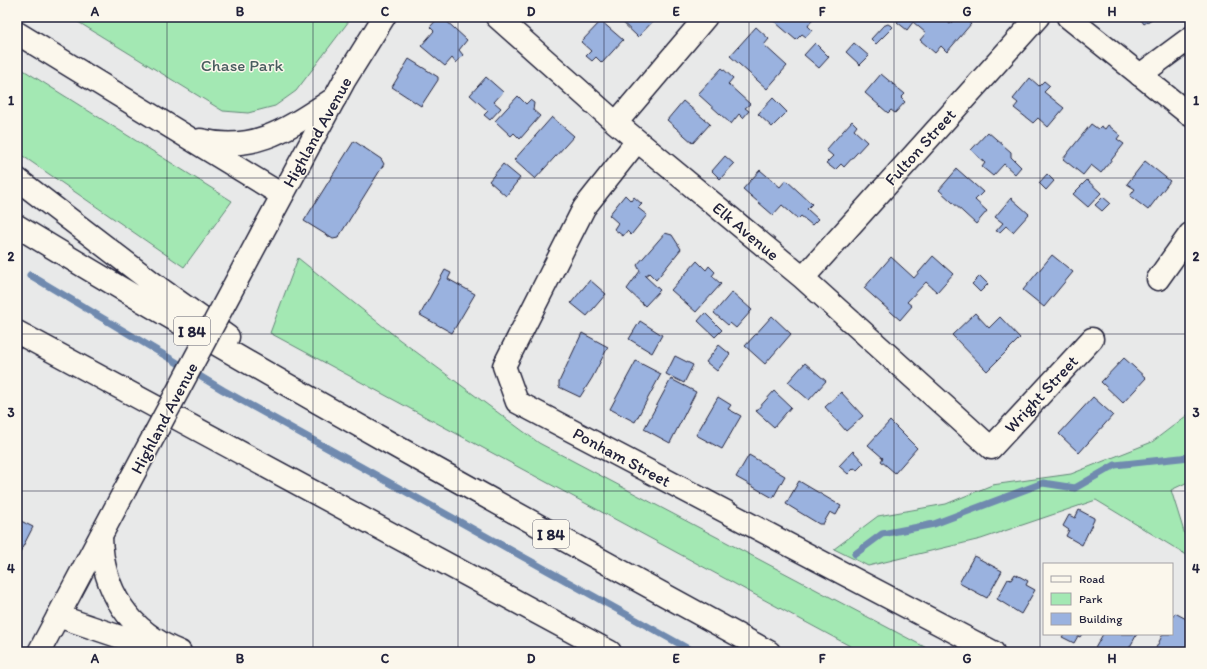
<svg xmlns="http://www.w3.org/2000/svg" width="1207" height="669" font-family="Itim,sans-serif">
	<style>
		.green { fill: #a3e8b3; stroke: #628577 }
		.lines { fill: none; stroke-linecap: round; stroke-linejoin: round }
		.stream { stroke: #6f8aaf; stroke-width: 7 }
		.building { fill: #9ab2df; stroke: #22223b }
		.minor-casing { stroke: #22223b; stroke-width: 25 }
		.major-casing { stroke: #22223b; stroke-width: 25 }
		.highway-casing { stroke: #22223b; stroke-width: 25 }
		.minor { stroke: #fbf7ec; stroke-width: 22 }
		.major { stroke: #fbf7ec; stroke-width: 22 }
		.highway { stroke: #fbf7ec; stroke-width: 22 }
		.major-bridge-casing { stroke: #22223b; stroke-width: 25; stroke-linecap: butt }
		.major-bridge { stroke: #fbf7ec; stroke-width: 22 }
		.grid { fill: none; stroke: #22223b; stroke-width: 1; stroke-opacity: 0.55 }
		.labels { text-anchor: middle; stroke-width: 3; stroke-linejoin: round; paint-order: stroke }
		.shield { fill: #fbf7ec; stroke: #636270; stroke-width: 1 }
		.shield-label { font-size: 16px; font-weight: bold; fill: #22223b }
		.park-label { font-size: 17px; fill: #495d5f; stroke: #fbf7ec }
		.street-label { font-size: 17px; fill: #22223b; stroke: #fbf7ec }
		.neatline { fill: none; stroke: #22223b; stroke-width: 1.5 }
		.grid-label { font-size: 13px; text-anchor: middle; font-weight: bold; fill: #22223b }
	</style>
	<rect width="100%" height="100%" fill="#e8e9e9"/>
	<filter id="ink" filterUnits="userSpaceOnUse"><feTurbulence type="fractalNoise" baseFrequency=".025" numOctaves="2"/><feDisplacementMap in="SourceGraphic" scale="8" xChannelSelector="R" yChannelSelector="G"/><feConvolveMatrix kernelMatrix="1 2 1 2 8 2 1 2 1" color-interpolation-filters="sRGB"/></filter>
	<g filter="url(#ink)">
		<!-- green -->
		<path class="green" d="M70 17H352L296 91 275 106 248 113 223 111Z
			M17 66 232 201 184 267 17 152Z
			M298 258 400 340 539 443 934 652H861L270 333Z
			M1190 413V481L1171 490 1190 551V557L1096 500 981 539 868 566 834 549 878 516 946 504 992 485 1071 474 1152 442Z"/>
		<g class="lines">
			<!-- stream -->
			<path class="stream" d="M30 275 223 390 694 652
				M855 554 882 534 934 524 1043 483 1075 488 1115 465 1190 457"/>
		</g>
		<!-- building -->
		<path class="building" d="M439 17H442L467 40 459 50 463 55 456 63 452 58 445 66 421 46 434 31 430 27Z
			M617 17H657L638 37Z
			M769 17H809L812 20 808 26 812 30 806 37 802 34 796 40Z
			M901 17H922L925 20 928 17H942L950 24 956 17H962L971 24 947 52 941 46 935 53 920 40 926 33 913 22 907 30 897 22Z
			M1139 17H1155L1144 24Z
			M601 21 623 40 602 63 596 57 592 61 586 56 591 51 581 42Z
			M888 24 893 27 876 44 871 39 883 26Z
			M756 27 769 39 764 45 787 66 767 89 730 56Z
			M815 43 829 57 819 68 804 55Z
			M854 43 869 56 860 65 846 52Z
			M409 59 438 77V80L421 106 392 87Z
			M722 68 733 78 728 84 750 104 745 108 749 111 743 118 739 114 731 124 698 94Z
			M881 74 905 94 901 98 905 102 895 113 891 110 888 113 865 93Z
			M486 77 503 92 494 102 501 108 490 120 484 115 488 111 470 95Z
			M1030 78 1039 86 1044 81 1050 86 1044 92 1064 108 1048 127 1038 118 1033 123 1014 108 1018 103 1013 99Z
			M518 96 526 104 530 100 534 103 533 110 540 116 520 139 514 133 511 136 495 121Z
			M773 98 787 112 772 127 758 114Z
			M683 101 710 124 693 143 667 120Z
			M552 117 574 136 535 179 514 160Z
			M852 121 857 126 854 130 867 142 844 167 841 164 835 170 826 163 833 156 826 150Z
			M1091 124 1098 129 1101 126 1105 129 1108 125 1120 135 1117 139 1124 144 1101 173 1091 165 1083 175 1063 159Z
			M988 132 1011 152V157L1021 167 1015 174 1004 164 993 176 982 167 985 163 971 150Z
			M354 141 381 159 384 164 338 238 333 239 304 221Z
			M725 156 734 164 720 179 712 171Z
			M1145 161 1170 181 1148 210 1130 196 1135 189 1127 184Z
			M503 164 520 178 506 196 489 181Z
			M957 169 983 192 975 200 987 211 976 224 939 190Z
			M760 170 780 187 786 180 812 204 807 209 818 219 812 225 801 216 798 219 782 205 773 215 743 189Z
			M1047 174 1054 181 1046 190 1039 183Z
			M1087 180 1101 193 1088 207 1073 194Z
			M625 195 631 201 634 197 642 204 638 208 647 215 631 235 627 231 623 236 614 229 618 223 609 215Z
			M1103 197 1110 203 1102 211 1095 205Z
			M1011 198 1029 214 1013 232 1006 226 1000 232 996 231 1003 223 995 217Z
			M665 233 672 235 681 249 656 280 649 273 645 276 660 290 645 306 627 289 640 271 637 265Z
			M1052 255 1073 272 1044 307 1023 290Z
			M933 256 953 274 937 292 926 282 907 302 912 306 900 320 864 288 891 257 914 278Z
			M697 261 706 270 709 266 715 272 712 276 721 284 696 312 671 290Z
			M445 270 451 273 448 279 475 294 452 333 420 315Z
			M980 276 988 284 980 292 972 284Z
			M590 280 606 294 587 316 571 303Z
			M732 292 752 310 736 328 730 323 728 325 714 313Z
			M705 313 722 330 715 337 698 321Z
			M975 313 989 328 1000 317 1020 338 987 371 952 335Z
			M772 316 791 334 765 364 745 346Z
			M640 321 662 335 652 353 629 339Z
			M582 333 608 347 592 378 580 397 559 387V382Z
			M719 345 730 354 717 371 706 362Z
			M675 356 693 365 684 383 666 374Z
			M1124 358 1146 378 1123 403 1101 382Z
			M636 361 661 374 635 422 610 409Z
			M805 363 826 381 809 400 788 382Z
			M671 379 696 392 670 443 644 429Z
			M774 391 791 407 774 427 756 411Z
			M841 392 863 416 846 431 825 407Z
			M718 397 731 405 728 409 741 416 722 449 696 435Z
			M1093 397 1113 415 1079 453 1059 434Z
			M890 421 917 448 895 473 881 461 883 458 868 445Z
			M853 451 864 463 857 470 854 468 848 474 839 466Z
			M749 455 785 476 773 498 736 477Z
			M799 481 841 506 836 515 830 512 823 524H819L786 504Z
			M1079 510 1094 518V520L1082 545 1066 536 1069 530 1063 526 1069 515 1075 518Z
			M17 519 33 527 18 556 17 555Z
			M974 556 1002 571 987 598 959 583Z
			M1015 574 1028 581 1026 585 1035 590 1021 614 997 599 1008 579 1011 580Z
			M1175 613 1190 621V652H1154L1163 634H1172V618Z
			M1064 634H1082L1080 637 1078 636 1074 643 1062 637Z
			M1103 634H1137L1127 652H1093Z"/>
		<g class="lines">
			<defs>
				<path id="minor" d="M497 17 616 123 803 278 991 448 1092 339
					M1140 75 1190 38
					M616 123 706 17
					M637 141 584 208 504 366 517 402 993 652
					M803 278 1038 17
					M1158 279 1190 234"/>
				<path id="major" d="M1068 17 1190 115
					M262 233 344 81 384 17
					M39 652 125 490"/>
				<path id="highway" d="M17 33 282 195
					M200 140C256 154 291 126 335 98
					M17 179 162 290 228 337
					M17 226C264 376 516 514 769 652
					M17 332 610 652
					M101 536C102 590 129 632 180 652
					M58 616 135 642 161 649"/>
			</defs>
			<!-- minor casing -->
			<use href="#minor" class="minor-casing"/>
			<!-- major casing -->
			<use href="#major" class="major-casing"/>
			<!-- highway casing -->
			<use href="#highway" class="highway-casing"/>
			<!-- minor -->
			<use href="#minor" class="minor"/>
			<!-- major -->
			<use href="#major" class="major"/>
			<!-- highway -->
			<use href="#highway" class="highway"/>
			<defs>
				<path id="major-bridge" d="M125 490 262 233"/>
			</defs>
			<!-- major-bridge casing -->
			<use href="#major-bridge" class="major-bridge-casing"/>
			<!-- major-bridge -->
			<use href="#major-bridge" class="major-bridge"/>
		</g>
	</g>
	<!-- grid -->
	<path class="grid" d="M167 17V652M313 17V652M458 17V652M604 17V652M749 17V652M894 17V652M1040 17V652M17 178H1190M17 334H1190M17 491H1190"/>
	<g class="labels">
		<!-- shield labels -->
		<g class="shield">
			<rect x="174" y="317" width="36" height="28" rx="3"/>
			<rect x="533" y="520" width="36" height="28" rx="3"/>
		</g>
		<g class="shield-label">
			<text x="192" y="337">I 84</text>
			<text x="551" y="540">I 84</text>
		</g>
		<!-- park labels -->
		<g class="park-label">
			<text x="242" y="71">Chase Park</text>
		</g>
		<!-- street labels -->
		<g class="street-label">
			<text transform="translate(317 132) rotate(-61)" y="6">Highland Avenue</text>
			<text transform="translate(920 147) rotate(-48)" y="6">Fulton Street</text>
			<text transform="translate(746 231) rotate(40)" y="6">Elk Avenue</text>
			<text transform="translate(1041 394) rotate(-47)" y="6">Wright Street</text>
			<text transform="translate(164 418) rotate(-62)" y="6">Highland Avenue</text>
			<text transform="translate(622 457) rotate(28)" y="6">Ponham Street</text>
		</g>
	</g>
	<!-- margin -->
	<rect width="1207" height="669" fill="none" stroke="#fbf7ec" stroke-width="44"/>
	<!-- legend -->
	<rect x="1043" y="563" width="130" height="72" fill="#fbf7ec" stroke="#a4a2a5"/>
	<rect x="1051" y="576" width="20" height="6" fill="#fbf7ec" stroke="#a4a2a5"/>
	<text x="1079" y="583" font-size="12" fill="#22223b">Road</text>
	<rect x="1051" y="593" width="20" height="12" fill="#a3e8b3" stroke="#a4a2a5"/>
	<text x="1079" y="603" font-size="12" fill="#22223b">Park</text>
	<rect x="1051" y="613" width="20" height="12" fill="#9ab2df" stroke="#a4a2a5"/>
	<text x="1079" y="623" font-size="12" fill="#22223b">Building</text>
	<rect x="22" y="22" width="1163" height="625" class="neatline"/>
	<g class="grid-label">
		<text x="95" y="16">A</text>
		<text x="240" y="16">B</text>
		<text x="385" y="16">C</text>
		<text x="531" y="16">D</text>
		<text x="676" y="16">E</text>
		<text x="822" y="16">F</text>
		<text x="967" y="16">G</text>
		<text x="1112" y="16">H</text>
		<text x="11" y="105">1</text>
		<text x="1196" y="105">1</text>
		<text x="11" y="261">2</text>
		<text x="1196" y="261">2</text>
		<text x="11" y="417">3</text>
		<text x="1196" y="417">3</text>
		<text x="11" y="573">4</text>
		<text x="1196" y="573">4</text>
		<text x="95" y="663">A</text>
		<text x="240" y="663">B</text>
		<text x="385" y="663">C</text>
		<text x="531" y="663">D</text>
		<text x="676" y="663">E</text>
		<text x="822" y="663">F</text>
		<text x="967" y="663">G</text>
		<text x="1112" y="663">H</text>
	</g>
</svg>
